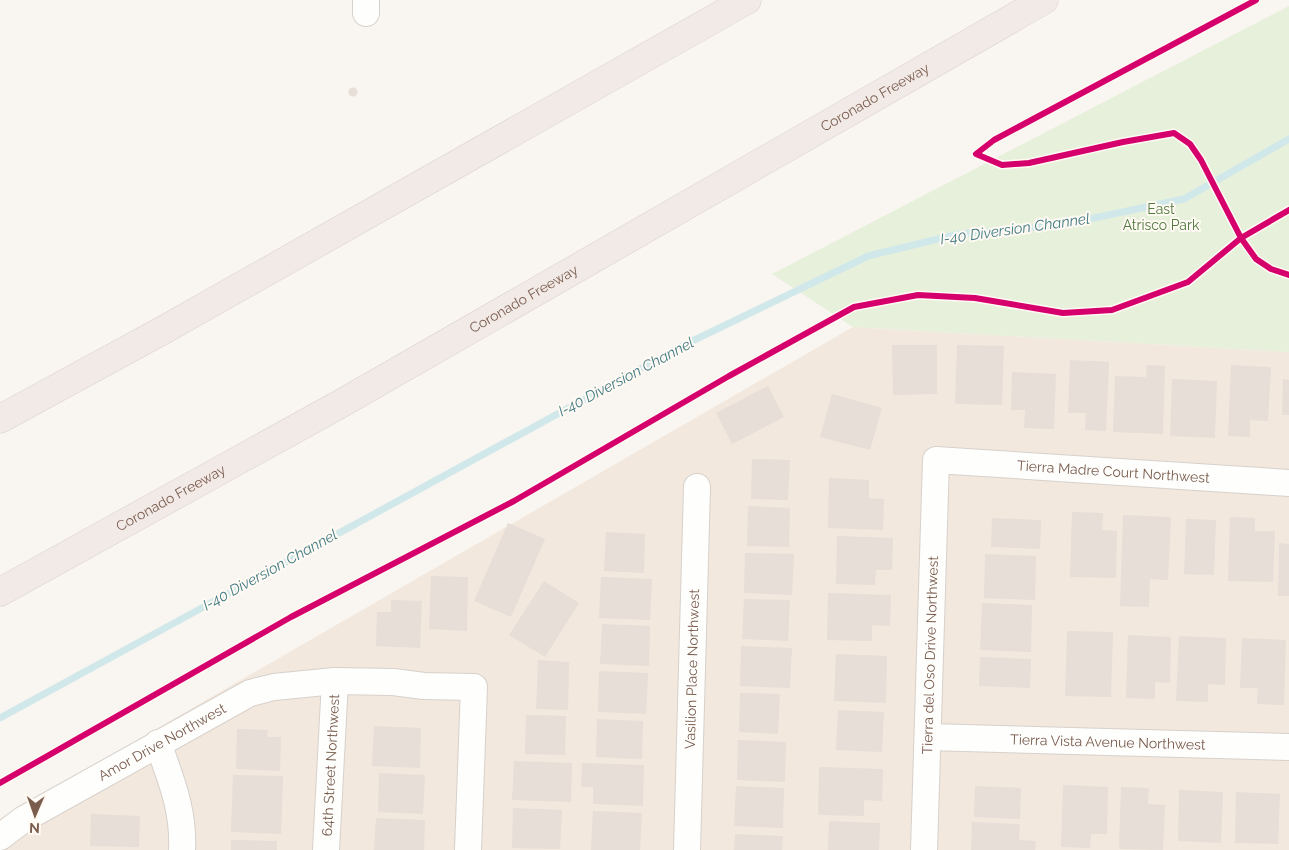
<svg xmlns="http://www.w3.org/2000/svg" width="1289" height="850" font-family="Raleway,sans-serif">
	<style>
		.residential { fill: #f2e8de }
		.green { fill: #e7f0db }
		.lines { fill: none; stroke-linecap: round; stroke-linejoin: round }
		.stream { stroke: #d0e8ea; stroke-width: 7 }
		.building { fill: #e6ded7 }
		.street-casing { stroke: #d7d1cb; stroke-width: 28 }
		.highway-casing { stroke: #dad1cc; stroke-width: 29 }
		.street { stroke: #fefefd; stroke-width: 26 }
		.highway { stroke: #f2eae7; stroke-width: 28 }
		.cycleway-casing { stroke: #fffaf3; stroke-width: 9 }
		.cycleway { stroke: #d6006c; stroke-width: 6 }
		.labels { text-anchor: middle; stroke-width: 4; stroke-linejoin: round; paint-order: stroke }
		.street-label { font-size: 14px; fill: #7a5c4d; stroke: #fffaf3 }
		.park-label { font-size: 14px; fill: #537a41; stroke: #fffaf3 }
		.water-label { font-size: 15px; font-style: italic; fill: #437c86; stroke: #fffaf3 }
	</style>
	<rect width="100%" height="100%" fill="#f9f5f0"/>
	<!-- residential -->
	<path class="residential" d="M853 327 1289 352V850H0V819Z"/>
	<!-- green -->
	<path class="green" d="M1289 6V352L853 327 772 274Z"/>
	<g class="lines">
		<!-- stream -->
		<path class="stream" d="M0 718 682 346 868 256 959 234 1061 225 1184 199 1289 139"/>
	</g>
	<!-- building -->
	<path class="building" d="M348.5 92a4.5 4.5 0 1 1 9 0a4.5 4.5 0 1 1-9 0Z
		M892 345H937V394L893 395Z
		M957 345 1004 346 1002 405 955 404Z
		M1070 360 1109 362 1106 431 1085 430 1086 413H1068Z
		M1147 365 1165 366 1163 434 1113 432 1115 376 1146 377Z
		M1231 365 1271 367 1268 421 1250 420V437L1228 436Z
		M1012 372 1056 374 1054 429 1024 428 1025 410H1011Z
		M1172 379 1217 381 1215 438 1170 436Z
		M1283 379 1289 380V415H1282Z
		M768 386 784 417 732 444 716 413Z
		M832 394 882 408 870 450 820 437Z
		M752 459 790 460 788 500 751 499Z
		M829 478 869 480V498L884 499 883 530 828 528Z
		M748 506 790 508 789 547 747 546Z
		M1072 512 1103 513 1102 530 1117 531 1116 578 1070 577Z
		M1123 515 1171 517 1168 580 1150 579 1149 607 1120 606Z
		M1230 517 1255 518V531H1275L1273 582 1228 581Z
		M992 518 1041 520 1040 549 991 547Z
		M1186 519 1216 520 1214 575 1184 574Z
		M508 523 545 539 511 617 474 601Z
		M606 532 645 534 644 573 604 571Z
		M837 536 893 538 892 570H876L875 585 836 584Z
		M1279 543 1289 544V596H1278Z
		M745 553 794 554 792 595 744 593Z
		M985 554 1036 556 1035 600 984 598Z
		M431 576 468 577 467 631 429 629Z
		M601 577 652 579 650 620 599 618Z
		M544 581 579 603 545 657 509 635Z
		M828 593 891 595 890 626 872 625V641L827 640Z
		M744 599 790 600 788 641 742 639Z
		M391 600 422 601 420 648 376 646 377 612H391Z
		M982 603 1032 605 1031 652 980 650Z
		M602 624 650 626 649 666 600 664Z
		M1067 631 1113 632 1111 697 1065 696Z
		M1128 635 1171 637 1170 683 1155 682V699L1126 698Z
		M1179 636 1226 638 1225 685 1208 684V702L1176 701Z
		M1242 638 1286 640 1284 705 1257 704 1258 688H1240Z
		M741 646 792 648 790 688 740 686Z
		M836 654 887 656 886 703 834 701Z
		M980 657 1031 659 1030 688 979 686Z
		M538 660 569 662 568 710 536 709Z
		M599 671 648 673 646 714 598 712Z
		M740 693 780 694 778 734 739 732Z
		M838 710 884 712 882 752 836 750Z
		M526 715 566 716 565 755 525 754Z
		M597 719 643 721 642 759 596 757Z
		M374 726 421 728 420 768 372 766Z
		M237 729 268 730 267 737H281L280 771 236 769Z
		M738 740 786 742 785 782 737 780Z
		M514 761 572 763 571 802 512 800Z
		M582 763 644 765 643 806 593 804V787H581Z
		M819 767 883 769 882 801 864 800V816L818 815Z
		M379 773 425 775 423 814 378 812Z
		M233 775 283 776 281 834 231 832Z
		M1063 785 1108 787 1107 834H1091L1090 848 1061 847Z
		M736 786 784 788 783 828 734 826Z
		M975 786 1021 788 1020 819 974 817Z
		M1121 787 1149 788 1148 804 1165 805 1163 850 1119 849Z
		M1179 790 1223 792 1221 843 1178 841Z
		M1236 792 1280 794 1278 844 1235 843Z
		M513 808 562 810 560 849 512 848Z
		M593 811 642 813 640 850H591Z
		M91 814 140 816 139 847 90 846Z
		M376 818 425 820 424 850H374Z
		M829 821 880 823 879 850H828Z
		M972 822 1020 824 1019 840 1036 841 1035 850H971Z
		M735 834 783 836 782 850H734Z
		M231 840 277 841V850H231Z"/>
	<g class="lines">
		<defs>
			<g id="street">
				<path d="M366 13V0"/>
				<path id="s1" d="M928 737 1289 747"/>
				<path d="M158 743C171 780 184 810 182 850"/>
				<path id="s2" d="M0 837 24 819 250 693 274 687 335 681 393 682 424 686 474 687 468 850"/>
				<path id="s3" d="M326 850 335 681"/>
				<path id="s4" d="M687 850 697 487"/>
				<path id="s5" d="M924 850 936 460 1289 483"/>
			</g>
			<g id="highway">
				<path d="M0 419 167 328 747 0"/>
				<path id="s6" d="M0 592 342 403 1044 0"/>
			</g>
		</defs>
		<!-- street casing -->
		<use href="#street" class="street-casing"/>
		<!-- highway casing -->
		<use href="#highway" class="highway-casing"/>
		<!-- street -->
		<use href="#street" class="street"/>
		<!-- highway -->
		<use href="#highway" class="highway"/>
		<defs>
			<path id="cycleway" d="M1256 0 994 140 976 154 1002 165 1029 163 1123 142 1174 133 1190 144 1201 160 1241 238 1256 259 1271 269 1289 275
				M0 783 291 617 514 501 729 376 854 307 918 295 975 298 1063 313 1112 310 1188 282 1241 238 1289 210"/>
		</defs>
		<!-- cycleway casing -->
		<use href="#cycleway" class="cycleway-casing"/>
		<!-- cycleway -->
		<use href="#cycleway" class="cycleway"/>
	</g>
	<g class="labels">
		<!-- street labels -->
		<g class="street-label">
			<text dy="5" stroke="none"><textPath href="#s6" startOffset="1005">Coronado Freeway</textPath></text>
			<text dy="5" stroke="none"><textPath href="#s6" startOffset="600">Coronado Freeway</textPath></text>
			<text dy="5" stroke="none"><textPath href="#s5" startOffset="568">Tierra Madre Court Northwest</textPath></text>
			<text dy="5" stroke="none"><textPath href="#s6" startOffset="195">Coronado Freeway</textPath></text>
			<text dy="5" stroke="none"><textPath href="#s5" startOffset="195">Tierra del Oso Drive Northwest</textPath></text>
			<text dy="5" stroke="none"><textPath href="#s4" startOffset="181">Vasilion Place Northwest</textPath></text>
			<text dy="5" stroke="none"><textPath href="#s2" startOffset="188">Amor Drive Northwest</textPath></text>
			<text dy="5" stroke="none"><textPath href="#s1" startOffset="180">Tierra Vista Avenue Northwest</textPath></text>
			<text dy="5" stroke="none"><textPath href="#s3" startOffset="85">64th Street Northwest</textPath></text>
		</g>
		<!-- park labels -->
		<g class="park-label">
			<text x="1161" y="214">East<tspan x="1161" dy="16">Atrisco Park</tspan></text>
		</g>
		<!-- water labels -->
		<g class="water-label">
			<text transform="translate(1015 229) rotate(-8)" y="5">I-40 Diversion Channel</text>
			<text transform="translate(626 377) rotate(-28)" y="5">I-40 Diversion Channel</text>
			<text transform="translate(270 570) rotate(-29)" y="5">I-40 Diversion Channel</text>
		</g>
	</g>
	<!-- north arrow -->
	<g transform="translate(35 815) rotate(182)" stroke="#fffaf3" stroke-width="4" paint-order="stroke">
	<path d="M0-4L9 19L0 12L-9 19Z" fill="#7a5c4d"/>
	<text y="-8" font-size="14" font-weight="bold" text-anchor="middle" fill="#7a5c4d">N</text>
	</g>
</svg>
